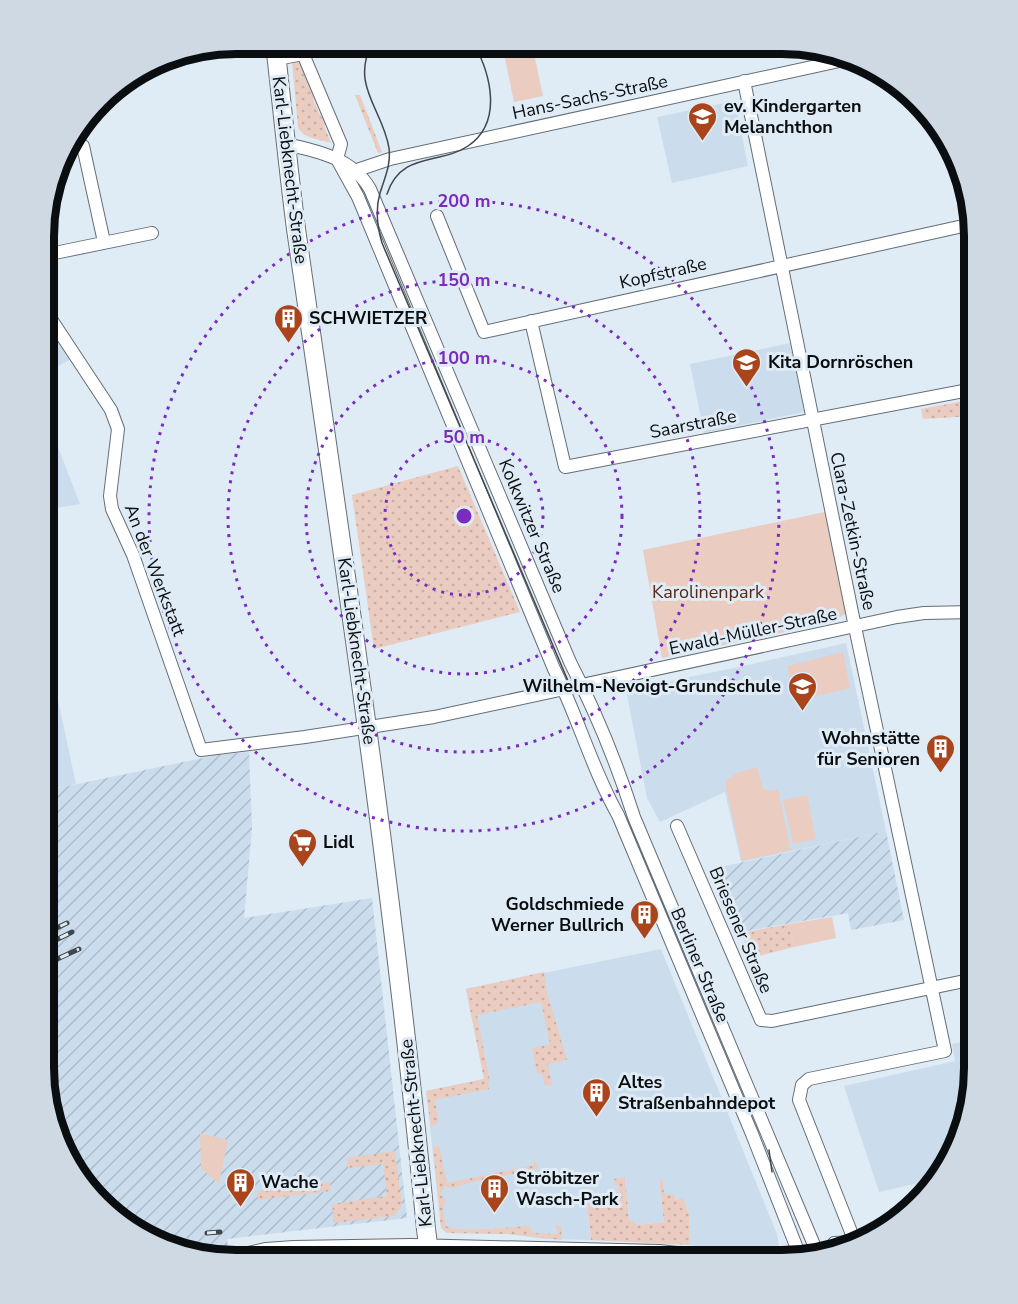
<svg xmlns="http://www.w3.org/2000/svg" width="1018" height="1304" font-family="'Nunito Sans',sans-serif">
	<style>
		.built { fill: #cbddec }
		.industrial { fill: url(#industrial-furrows) }
		.grass { fill: url(#grass-dots) }
		.park { fill: #eaccc1 }
		.lines { fill: none; stroke-linecap: round; stroke-linejoin: round }
		.minor-casing { stroke: #646e77; stroke-width: 14 }
		.secondary-casing { stroke: #646e77; stroke-width: 20 }
		.minor { stroke: #fff; stroke-width: 12 }
		.secondary { stroke: #fff; stroke-width: 18 }
		.tram { stroke: #40464b; stroke-width: 1.5 }
		.rail-casing { stroke: #40464b; stroke-width: 5 }
		.rail { stroke: #dfebf5; stroke-width: 3; stroke-dasharray: 9; stroke-linecap: butt }
		.ring { fill: none; stroke: #7b2cbf; stroke-width: 3; stroke-dasharray: 3 6 }
		.labels { text-anchor: middle; stroke-width: 6; stroke-linejoin: round; paint-order: stroke }
		.street-label { font-size: 18px; fill: #0a0e11; stroke: #dfebf5 }
		.poi-label { font-size: 18px; font-weight: bold; fill: #0a0e11; stroke: #dfebf5; text-anchor: start }
		.park-label { font-size: 18px; fill: #582816; stroke: #dfebf5 }
		.rim { fill: none; stroke: #0a0e11; stroke-width: 8 }
		.centre { fill: #7b2cbf; stroke: #dfebf5; stroke-width: 3 }
		.ring-label { font-size: 18px; text-anchor: middle; font-weight: bold; fill: #7b2cbf; stroke: #dfebf5; stroke-width: 6; stroke-linejoin: round; paint-order: stroke }
	</style>
	<defs>
		<pattern id="industrial-furrows" width="10" height="10" patternUnits="userSpaceOnUse" patternTransform="scale(1.5)"><rect width="10" height="10" fill="#cbddec"/><path d="M-1 1l2-2M0 10L10 0M9 11l2-2" fill="none" stroke="#adbcc9"/></pattern>
		<pattern id="grass-dots" width="8" height="8" patternUnits="userSpaceOnUse" patternTransform="scale(1.5)"><rect width="8" height="8" fill="#eaccc1"/><path d="M2 2h.1M6 6h.1" fill="none" stroke="#c7aea5" stroke-width="1.8" stroke-linecap="round"/></pattern>
	</defs>
	<rect width="100%" height="100%" fill="#dfebf5"/>
	<!-- built -->
	<path class="built" d="M735 101 748 166 672 183 657 117Z
		M45 324 71 359 45 374Z
		M790 343 804 412 704 433 690 364Z
		M45 414 80 504 45 510Z
		M44 635 76 784 44 791Z
		M846 643 886 831 741 862 725 792 660 822 647 798 626 690 734 668Z
		M661 949 777 1234 779 1245 776 1251 761 1255 689 1245V1215L682 1198 675 1200 664 1194 659 1180 664 1222 637 1225 629 1220 625 1177 618 1184 619 1196 590 1200 588 1186H585L591 1240 545 1239 508 1234 447 1233 441 1228 426 1091 484 1079 466 989Z
		M972 1040 974 1081 942 1175 937 1179 879 1192 844 1086 955 1061 952 1044Z"/>
	<!-- industrial -->
	<path class="industrial" d="M249 752 252 828 244 918 372 898 407 1218 227 1239 228 1247 207 1257 129 1228 64 1153 44 1068V791L217 755Z
		M886 831 904 920 851 930 848 913 741 932 736 912 730 914 711 869Z"/>
	<!-- grass -->
	<path class="grass" d="M292 61H300L316 94 313 99 321 117 326 118 327 121 324 126 331 143C320 139 303 139 298 127Z
		M355 95H360L382 152 378 153Z
		M974 399V416L923 419 921 409Z
		M458 466 520 612 374 649 352 495Z
		M789 924 794 947 751 958 741 933Z
		M544 972 547 992 567 1060 548 1064 552 1085 545 1086 542 1073 537 1074 532 1048 550 1044 541 1002 477 1015 490 1082 488 1083 489 1089 435 1100 438 1120 437 1125 431 1126 426 1091 484 1079 466 989Z
		M439 1146 447 1183 534 1165 533 1157 538 1167 536 1169 464 1184 451 1189 445 1186 440 1195 446 1199 443 1209 446 1226C455 1233 513 1227 528 1226L533 1233 558 1234 556 1225 561 1226 562 1240 508 1234 447 1233 441 1228 433 1147Z
		M395 1151 402 1205 394 1216 334 1223 332 1204 387 1196 383 1164 348 1168 347 1158Z
		M625 1177 629 1220 637 1225 664 1222 659 1179 663 1181 664 1194H674L675 1200 683 1198 689 1215V1245L591 1240 585 1186H588L590 1199 619 1196 618 1185H615L614 1179Z
		M330 1182 331 1191 258 1200 257 1191Z"/>
	<!-- park -->
	<path class="park" d="M502 44H532L543 96 514 102Z
		M825 512 847 613 832 622 662 658 643 550Z
		M843 652 850 688 795 701 787 666Z
		M757 767 763 788 769 791 778 789 791 850 742 861 725 782 737 773Z
		M807 795 816 839 793 844 783 800Z
		M832 917 836 938 794 947 789 924Z
		M200 1133 228 1140 219 1184 201 1168Z"/>
	<g class="lines">
		<defs>
			<path id="minor" d="M277 59 303 54 341 144 337 159 358 197 554 669C578 717 592 769 618 815L752 1134 800 1256
				M744 81 855 627 945 1051 809 1079 802 1085 799 1100 855 1242
				M286 144C318 151 352 158 370 189L570 662C596 712 617 764 634 817L817 1252
				M66 149 83 146 104 242
				M351 172 390 159 844 60
				M437 216 484 332 972 224
				M45 255 152 233
				M45 310 111 410 118 429 110 496 112 509 133 555 201 750 305 737 434 717 897 617 924 613 974 612
				M531 321 565 467 974 389
				M677 826 761 1020 772 1021 974 979
				M834 1243 860 1242"/>
			<path id="secondary" d="M275 44C282 105 288 167 296 229 344 561 394 894 426 1229L430 1260
				M236 1259 266 1252 294 1250 411 1248 659 1254 713 1260"/>
		</defs>
		<!-- minor casing -->
		<use href="#minor" class="minor-casing"/>
		<!-- secondary casing -->
		<use href="#secondary" class="secondary-casing"/>
		<!-- minor -->
		<use href="#minor" class="minor"/>
		<!-- secondary -->
		<use href="#secondary" class="secondary"/>
		<!-- tram -->
		<path class="tram" d="M372 44C350 85 383 110 389 148 391 165 385 177 380 193 375 210 377 226 382 243L571 688
			M387 194C401 151 440 165 468 146 503 122 491 75 474 44
			M769 1150 772 1172"/>
		<defs>
			<path id="rail" d="M44 899 49 897
				M44 911 54 906
				M44 934 67 923
				M44 946 72 932
				M44 965 79 949
				M207 1233 220 1232"/>
		</defs>
		<!-- rail casing -->
		<use href="#rail" class="rail-casing"/>
		<!-- rail -->
		<use href="#rail" class="rail"/>
	</g>
	<!-- distance rings -->
	<g class="ring">
		<circle cx="464" cy="516" r="79"/>
		<circle cx="464" cy="516" r="158"/>
		<circle cx="464" cy="516" r="236"/>
		<circle cx="464" cy="516" r="315"/>
	</g>
	<!-- icons -->
	<defs>
		<symbol id="school-pin" viewBox="-11 -11 22 30"><path d="M0 17L-7.5 6A9.5 9.5 0 1 1 7.5 6Z" fill="#aa451b" stroke="#dfebf5"/><path d="M0-5L7-2L0 1L-7-2ZM-4 1L0 2.5L4 1V4Q0 6-4 4Z" fill="#fff"/></symbol>
		<symbol id="building-pin" viewBox="-11 -11 22 30"><path d="M0 17L-7.5 6A9.5 9.5 0 1 1 7.5 6Z" fill="#aa451b" stroke="#dfebf5"/><path d="M-4-6H4V6H1V3H-1V6H-4ZM-2.5-4.3h1.7v1.8h-1.7ZM.8-4.3h1.7v1.8H.8ZM-2.5-1h1.7V.8h-1.7ZM.8-1h1.7V.8H.8Z" fill="#fff"/></symbol>
		<symbol id="supermarket-pin" viewBox="-11 -11 22 30"><path d="M0 17L-7.5 6A9.5 9.5 0 1 1 7.5 6Z" fill="#aa451b" stroke="#dfebf5"/><path d="M-6-5.5h2.5l.6 2H6L4.5 2H-2.5L-4.4-4H-6ZM-1.5 3.2a1.3 1.3 0 1 0 .1 0ZM3 3.2a1.3 1.3 0 1 0 .1 0Z" fill="#fff"/></symbol>
	</defs>
	<g fill-rule="evenodd">
		<use href="#school-pin" x="686" y="100" width="33" height="45"/>
		<use href="#building-pin" x="272" y="302" width="33" height="45"/>
		<use href="#school-pin" x="730" y="346" width="33" height="45"/>
		<use href="#school-pin" x="786" y="670" width="33" height="45"/>
		<use href="#building-pin" x="924" y="732" width="33" height="45"/>
		<use href="#supermarket-pin" x="286" y="826" width="33" height="45"/>
		<use href="#building-pin" x="628" y="898" width="33" height="45"/>
		<use href="#building-pin" x="580" y="1076" width="33" height="45"/>
		<use href="#building-pin" x="224" y="1166" width="33" height="45"/>
		<use href="#building-pin" x="478" y="1172" width="33" height="45"/>
	</g>
	<g class="labels">
		<!-- street labels -->
		<g class="street-label">
			<text transform="translate(590 97) rotate(-12)" y="6">Hans-Sachs-Straße</text>
			<text transform="translate(290 170) rotate(83)" y="6">Karl-Liebknecht-Straße</text>
			<text transform="translate(663 273) rotate(-13)" y="6">Kopfstraße</text>
			<text transform="translate(693 424) rotate(-11)" y="6">Saarstraße</text>
			<text transform="translate(532 526) rotate(67)" y="6">Kolkwitzer Straße</text>
			<text transform="translate(853 531) rotate(78)" y="6">Clara-Zetkin-Straße</text>
			<text transform="translate(155 570) rotate(69)" y="6">An der Werkstatt</text>
			<text transform="translate(753 631) rotate(-12)" y="6">Ewald-Müller-Straße</text>
			<text transform="translate(357 651) rotate(82)" y="6">Karl-Liebknecht-Straße</text>
			<text transform="translate(741 930) rotate(67)" y="6">Briesener Straße</text>
			<text transform="translate(700 965) rotate(67)" y="6">Berliner Straße</text>
			<text transform="translate(416 1133) rotate(-96)" y="6">Karl-Liebknecht-Straße</text>
		</g>
		<!-- poi labels -->
		<g class="poi-label">
			<text x="724" y="112">ev. Kindergarten<tspan x="724" dy="21">Melanchthon</tspan></text>
			<text x="309" y="324">SCHWIETZER</text>
			<text x="768" y="368">Kita Dornröschen</text>
			<text x="781" y="692" text-anchor="end">Wilhelm-Nevoigt-Grundschule</text>
			<text x="920" y="744" text-anchor="end">Wohnstätte<tspan x="920" dy="21">für Senioren</tspan></text>
			<text x="323" y="848">Lidl</text>
			<text x="624" y="910" text-anchor="end">Goldschmiede<tspan x="624" dy="21">Werner Bullrich</tspan></text>
			<text x="618" y="1088">Altes<tspan x="618" dy="21">Straßenbahndepot</tspan></text>
			<text x="516" y="1184">Ströbitzer<tspan x="516" dy="21">Wasch-Park</tspan></text>
			<text x="261" y="1188">Wache</text>
		</g>
		<!-- park labels -->
		<g class="park-label">
			<text x="708" y="598">Karolinenpark</text>
		</g>
	</g>
	<!-- crop -->
	<path d="M0 0H1018V1304H0ZM236 54H782A182 182 0 0 1 964 236V1068A182 182 0 0 1 782 1250H236A182 182 0 0 1 54 1068V236A182 182 0 0 1 236 54Z" fill="#ced9e3" fill-rule="evenodd"/>
	<path class="rim" d="M236 54H782A182 182 0 0 1 964 236V1068A182 182 0 0 1 782 1250H236A182 182 0 0 1 54 1068V236A182 182 0 0 1 236 54Z"/>
	<circle cx="464" cy="516" r="9" class="centre"/>
	<g class="ring-label">
		<text x="464" y="207">200 m</text>
		<text x="464" y="286">150 m</text>
		<text x="464" y="364">100 m</text>
		<text x="464" y="443">50 m</text>
	</g>
</svg>
